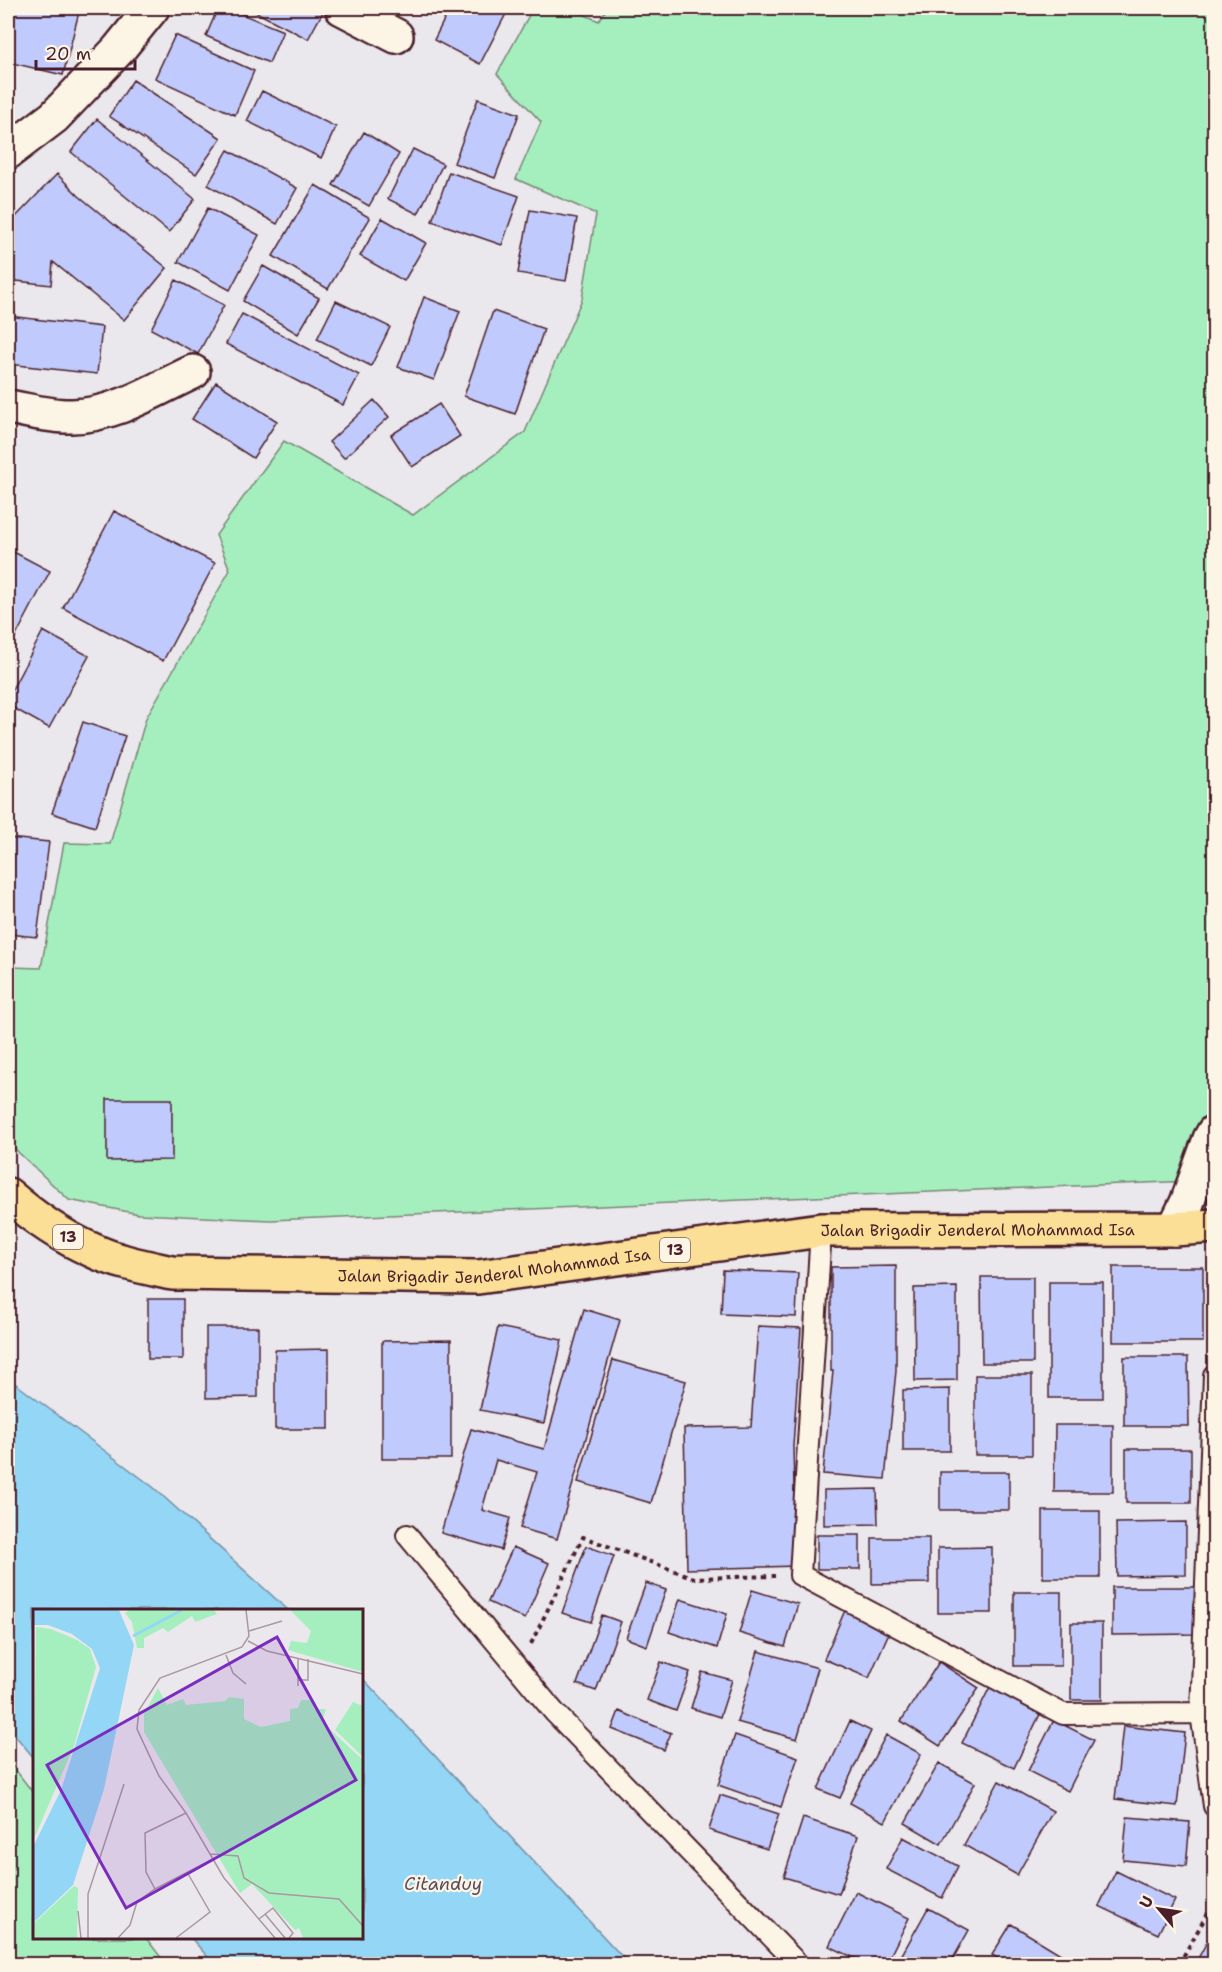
<svg xmlns="http://www.w3.org/2000/svg" width="1222" height="1972" font-family="'Shantell Sans',sans-serif">
	<style>
		.green { fill: #a5efbf; stroke: #788775; stroke-width: 1.5 }
		.water { fill: #93d6f5; stroke: #768da4; stroke-width: 1.5 }
		.building { fill: #c0cafc; stroke: #4a1f2b; stroke-width: 1.5 }
		.lines { fill: none; stroke-linecap: round; stroke-linejoin: round }
		.service-casing { stroke: #4a1f2b; stroke-width: 24 }
		.minor-casing { stroke: #4a1f2b; stroke-width: 38 }
		.trunk-casing { stroke: #4a1f2b; stroke-width: 38 }
		.path { stroke: #4a1f2b; stroke-width: 4; stroke-dasharray: 4.5 4.5; stroke-linecap: butt }
		.service { stroke: #fcf5e5; stroke-width: 20 }
		.minor { stroke: #fcf5e5; stroke-width: 33 }
		.trunk { stroke: #fbdf96; stroke-width: 33 }
		.labels { text-anchor: middle; stroke-width: 4.5; stroke-linejoin: round; paint-order: stroke }
		.shield { fill: #fcf5e5; stroke: #7f5f63; stroke-width: 1.5 }
		.shield-label { font-size: 15px; font-weight: bold; fill: #4a1f2b }
		.street-label { font-size: 16px; fill: #4a1f2b; stroke: #fcf5e5 }
		.water-label { font-size: 18px; font-style: italic; fill: #5c4d5e; stroke: #fcf5e5 }
		.inset-river { fill: none; stroke: #93d6f5; stroke-width: 3 }
		.inset-road { fill: none; stroke: #aa989f; stroke-width: 1.5 }
		.view { fill: #7b2cbf; fill-opacity: 0.15; stroke: #7b2cbf; stroke-width: 3 }
		.inset-edge { fill: none; stroke: #4a1f2b; stroke-width: 3 }
	</style>
	<rect width="100%" height="100%" fill="#eae8ec"/>
	<filter id="ink" filterUnits="userSpaceOnUse"><feTurbulence type="fractalNoise" baseFrequency=".0167" numOctaves="2"/><feDisplacementMap in="SourceGraphic" scale="12" xChannelSelector="R" yChannelSelector="G"/><feConvolveMatrix kernelMatrix="1 2 1 2 8 2 1 2 1" color-interpolation-filters="sRGB"/></filter>
	<g filter="url(#ink)">
		<!-- green -->
		<path class="green" d="M533 8H569L599 21 607 8H706L713 15 735 8H1214V1180L271 1220 139 1214 69 1200 18 1152 8 1139V967L41 968 64 843 110 844 146 718 230 570 216 535 284 441 413 515 525 432 582 299 596 214 516 179 541 122 497 74Z
			M8 1760 34 1794V1938H146L166 1964H8Z"/>
		<!-- water -->
		<path class="water" d="M8 1378 153 1487 288 1610H34V1758L8 1727Z
			M362 1678 368 1684 629 1964H214L191 1938H362Z"/>
		<!-- building -->
		<path class="building" d="M8 8H80L63 75 8 62Z
			M218 8H227L283 31 269 63 206 36Z
			M248 8H325L308 39Z
			M450 8H509L480 64 434 40Z
			M175 35 254 71 235 115 155 78Z
			M133 80 221 138 196 174 109 116Z
			M262 91 336 127 321 158 247 121Z
			M478 99 519 114 495 178 454 163Z
			M97 119 195 199 169 232 71 152Z
			M364 132 399 154 369 206 333 185Z
			M413 149 443 164 418 214 388 199Z
			M228 150 297 188 277 224 208 185Z
			M449 172 519 196 502 245 432 221Z
			M57 174 79 196 167 268 124 320 53 262 51 285 8 280V225Z
			M315 185 370 218 328 289 273 256Z
			M208 208 259 235 230 290 178 262Z
			M530 210 577 218 566 281 518 273Z
			M382 218 426 243 404 281 360 256Z
			M263 266 319 298 298 334 243 301Z
			M176 280 224 305 198 354 151 329Z
			M424 297 460 311 434 380 398 367Z
			M336 301 390 327 371 366 317 339Z
			M493 311 544 329 515 414 464 396Z
			M242 314 359 375 343 405 226 344Z
			M8 316 102 327 97 374 8 364Z
			M216 382 277 421 253 458 192 419Z
			M374 400 389 417 344 458 329 442Z
			M439 404 460 436 412 467 391 435Z
			M114 511 215 563 163 661 63 608Z
			M8 549 50 571 8 651Z
			M43 631 89 656 49 728 8 705V697Z
			M83 722 125 736 95 827 52 813Z
			M8 838 49 842 37 937 8 934Z
			M107 1099H172V1160L107 1161Z
			M896 1266V1371L885 1479 823 1474 833 1371H831V1267Z
			M1113 1267H1203V1342H1113Z
			M723 1270 798 1273 796 1317 721 1314Z
			M981 1277H1033V1363H982Z
			M1049 1282H1103V1398H1049Z
			M957 1287V1380L915 1381 914 1288Z
			M148 1299H183V1359H148Z
			M584 1309 620 1320 557 1539 520 1528 537 1472 496 1460 482 1510 510 1518 501 1550 441 1533 471 1429 544 1449Z
			M758 1326 801 1328 793 1446 796 1566 687 1569 684 1428 751 1427Z
			M206 1327H258V1397L206 1398Z
			M498 1327 562 1340 544 1423 480 1410Z
			M451 1340V1459H382V1341Z
			M329 1349V1429H275V1350Z
			M1124 1357H1188L1189 1426H1124Z
			M613 1360 686 1381 651 1503 578 1482Z
			M975 1375H1032V1455H975Z
			M950 1389V1451H903V1390Z
			M1055 1425H1113V1492H1054Z
			M1126 1449H1191V1503H1126Z
			M940 1472H1009V1510H940Z
			M877 1489 878 1524 824 1525V1490Z
			M1043 1511H1100V1578H1043Z
			M1186 1522V1575L1117 1576 1116 1523Z
			M817 1535H860V1569H817Z
			M872 1538H929V1583L872 1584Z
			M586 1546 614 1556 591 1622 562 1613Z
			M513 1547 549 1563 525 1619 488 1602Z
			M992 1547V1613H938V1548Z
			M646 1583 666 1590 647 1646 626 1638Z
			M1112 1587H1197V1634L1112 1635Z
			M752 1590 798 1604 785 1647 739 1633Z
			M1014 1592H1061V1666H1014Z
			M680 1599 727 1614 717 1648 669 1632Z
			M846 1608 891 1628 869 1678 824 1659Z
			M602 1615 621 1622 596 1691 577 1684Z
			M1071 1623H1102V1700H1071Z
			M758 1651 818 1668 797 1739 737 1722Z
			M661 1662 690 1672 676 1711 647 1700Z
			M939 1662 979 1688 940 1746 901 1721Z
			M702 1672 732 1680 720 1717 691 1708Z
			M992 1683 1043 1708 1014 1768 962 1743Z
			M619 1711 671 1733 664 1750 612 1729Z
			M1054 1720 1094 1740 1068 1791 1028 1771Z
			M850 1721 871 1731 840 1798 818 1789Z
			M1123 1726 1185 1733 1177 1806 1115 1799Z
			M735 1735 798 1757 781 1807 718 1785Z
			M886 1735 921 1754 885 1822 850 1803Z
			M939 1763 975 1783 941 1844 905 1823Z
			M999 1781 1053 1811 1017 1875 964 1845Z
			M720 1795 779 1814 767 1849 709 1830Z
			M1127 1817 1190 1822 1186 1866 1123 1860Z
			M803 1818 858 1836 839 1894 784 1877Z
			M903 1837 958 1866 942 1898 886 1869Z
			M1116 1871 1175 1900 1158 1934 1099 1906Z
			M856 1892 909 1918 886 1964H867L829 1946Z
			M928 1908 969 1930 950 1964H908L899 1960Z
			M1011 1924 1064 1956 1059 1964H1007L992 1955Z
			M1214 1929V1964H1195Z
			M1083 1956 1096 1964H1077Z"/>
		<g class="lines">
			<defs>
				<path id="service" d="M821 1230 800 1575 1063 1714 1201 1713
					M1214 1375 1201 1713 1214 1806
					M407 1535 555 1713 798 1964"/>
				<path id="minor" d="M342 8 396 36
					M8 152 54 117 118 50 152 8
					M8 407C27 410 52 417 72 416 114 416 156 389 193 372
					M1174 1229 1187 1203 1210 1139 1214 1132"/>
				<g id="trunk">
					<path id="s1" d="M8 1195C32 1216 62 1237 92 1250 117 1262 145 1267 172 1273L478 1277 821 1230 1174 1229 1214 1226"/>
				</g>
			</defs>
			<!-- service casing -->
			<use href="#service" class="service-casing"/>
			<!-- minor casing -->
			<use href="#minor" class="minor-casing"/>
			<!-- trunk casing -->
			<use href="#trunk" class="trunk-casing"/>
			<!-- path -->
			<path class="path" d="M531 1644 583 1537 694 1578 775 1576
				M1179 1964 1214 1902"/>
			<!-- service -->
			<use href="#service" class="service"/>
			<!-- minor -->
			<use href="#minor" class="minor"/>
			<!-- trunk -->
			<use href="#trunk" class="trunk"/>
		</g>
	</g>
	<g class="labels">
		<!-- shield labels -->
		<g class="shield">
			<rect x="53" y="1225" width="30" height="24" rx="4.5"/>
			<rect x="660" y="1238" width="30" height="24" rx="4.5"/>
		</g>
		<g class="shield-label">
			<text x="68" y="1242">13</text>
			<text x="675" y="1255">13</text>
		</g>
		<!-- street labels -->
		<g class="street-label">
			<text dy="6" stroke="none"><textPath href="#s1" startOffset="993">Jalan Brigadir Jenderal Mohammad Isa</textPath></text>
			<text dy="6" stroke="none"><textPath href="#s1" startOffset="507">Jalan Brigadir Jenderal Mohammad Isa</textPath></text>
		</g>
		<!-- water labels -->
		<g class="water-label">
			<text x="443" y="1890">Citanduy</text>
		</g>
	</g>
	<!-- overview -->
	<g transform="translate(33 1609)">
		<rect width="330" height="330" fill="#eae8ec"/>
		<path d="M96 1H181L184 5 162 13 159 7 135 23 130 19 111 29V39H104L99 13 92 4ZM257 1H330V63L255 41 258 32 274 34 278 22ZM3 18 18 20 44 31 57 40 63 58 41 137 0 232ZM125 79 134 96 150 90 153 96 192 92 196 88 211 90V110L228 118 257 112V100L265 99 268 91H280L281 100H293L289 113 330 151V329H270L266 319 262 321 219 275 207 284 111 123V105ZM320 93 330 97V148L302 121ZM41 277 45 279 44 329H0V315Z" fill="#a5efbf"/>
		<path d="M0 1H86L101 36 71 180 40 276 0 314V238L28 181 67 59 59 40 39 25 15 16H0Z" fill="#93d6f5"/>
		<path class="inset-river" d="M100 27 149 1"/>
		<path class="inset-road" d="M213 1 216 27 209 38 127 69 106 101 104 120 126 167 153 204 191 269 242 329M216 22 249 12M215 32 234 42 330 65M193 46 200 64 213 75M265 49V77M265 71H275V50M177 245 205 247 211 269 236 284 306 290 330 317M122 280 113 263 112 224 153 204M45 302 48 329M232 305 252 329M226 310 240 299 260 324 256 329M55 329V285L91 175M85 329 97 316 104 293 122 280 180 250M143 329 177 303 154 263"/>
		<path class="view" d="M244 28 323 171 93 299 14 156Z"/>
		<rect width="330" height="330" class="inset-edge"/>
	</g>
	<!-- margin -->
	<rect width="1222" height="1972" fill="none" stroke="#fcf5e5" stroke-width="30"/>
	<rect x="15" y="15" width="1192" height="1942" fill="none" stroke="#4a1f2b" stroke-width="2" filter="url(#ink)"/>
	<!-- north arrow -->
	<g transform="translate(1159 1909) rotate(299)" stroke="#fcf5e5" stroke-width="4.5" paint-order="stroke">
	<path d="M0-4.5L10 22L0 15L-10 22Z" fill="#4a1f2b"/>
	<text y="-9" font-size="16" font-weight="bold" text-anchor="middle" fill="#4a1f2b">U</text>
	</g>
	<!-- scale -->
	<path d="M36 60v9h99v-9" fill="none" stroke="#4a1f2b" stroke-width="3"/>
	<text x="45" y="60" font-size="18" fill="#4a1f2b" stroke="#fcf5e5" stroke-width="4.5" paint-order="stroke">20 m</text>
</svg>
